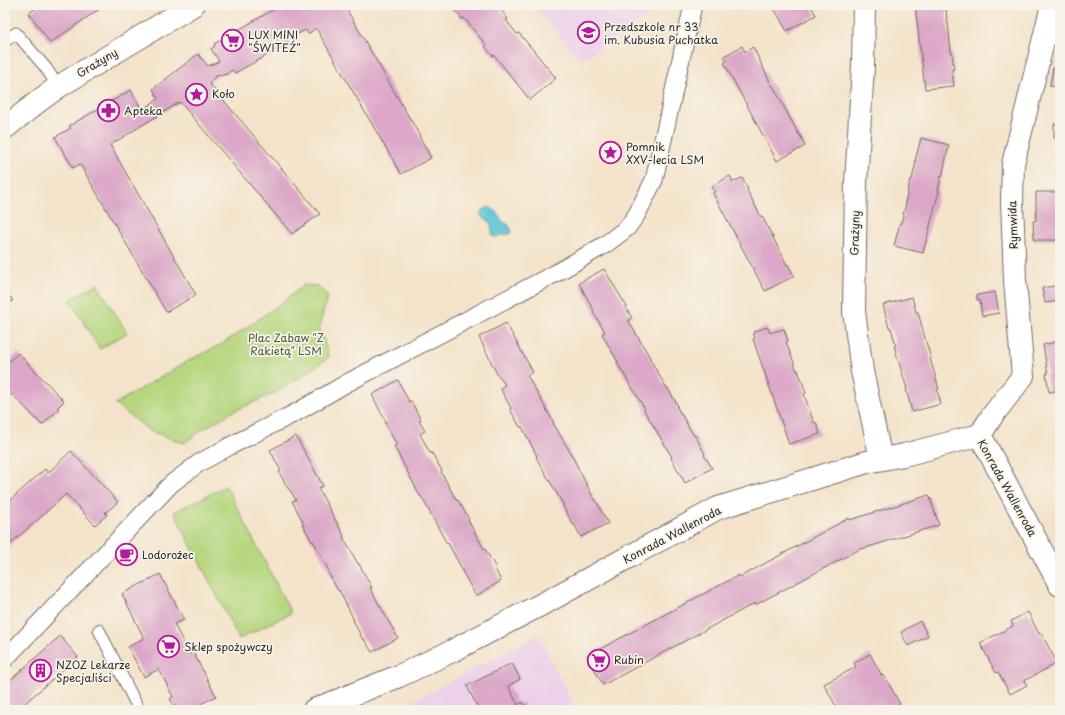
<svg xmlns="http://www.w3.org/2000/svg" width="1065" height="715" font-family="'Playpen Sans',sans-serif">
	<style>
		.built { fill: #edd0e9 }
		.green { fill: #b6d77f; stroke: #708155 }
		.water { fill: #5bc5d6; stroke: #437880 }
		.building { fill: #dca7c8 }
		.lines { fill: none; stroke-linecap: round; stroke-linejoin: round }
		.service-casing { stroke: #716b63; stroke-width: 13 }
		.pedestrian-casing { stroke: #716b63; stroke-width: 19 }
		.minor-casing { stroke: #716b63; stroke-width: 24 }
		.service { stroke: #fff; stroke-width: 11 }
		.pedestrian { stroke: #fff; stroke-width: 17 }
		.minor { stroke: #fff; stroke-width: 22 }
		.labels { text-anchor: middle; stroke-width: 3.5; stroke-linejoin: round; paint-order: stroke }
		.poi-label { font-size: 11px; fill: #2b2b2b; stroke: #f7f3e8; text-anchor: start }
		.street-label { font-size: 11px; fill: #2b2b2b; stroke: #f7f3e8 }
		.park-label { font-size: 11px; fill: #4e5640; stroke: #f7f3e8 }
	</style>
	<rect width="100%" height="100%" fill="#f7f3e8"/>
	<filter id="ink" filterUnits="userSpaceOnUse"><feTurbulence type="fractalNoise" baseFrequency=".025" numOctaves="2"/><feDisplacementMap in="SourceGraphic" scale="8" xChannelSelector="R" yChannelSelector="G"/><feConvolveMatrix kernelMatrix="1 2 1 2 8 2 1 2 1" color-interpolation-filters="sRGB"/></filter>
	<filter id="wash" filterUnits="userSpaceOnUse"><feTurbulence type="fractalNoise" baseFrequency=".012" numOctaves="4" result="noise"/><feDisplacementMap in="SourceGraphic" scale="16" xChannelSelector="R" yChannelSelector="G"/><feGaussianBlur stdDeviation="0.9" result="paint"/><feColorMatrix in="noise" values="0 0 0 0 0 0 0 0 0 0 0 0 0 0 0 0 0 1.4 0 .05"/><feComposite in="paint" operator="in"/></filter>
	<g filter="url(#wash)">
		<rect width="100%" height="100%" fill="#f4e3ca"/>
		<!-- built -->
		<path class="built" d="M533 5H663L580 61Z
			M538 634 576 710H397Z"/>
		<!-- green -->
		<path class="green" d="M97 284 127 333 100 349 70 300Z
			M304 285 318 286 328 296 319 326 329 357 310 371 277 392 230 413 208 426 184 443 150 431 115 404 188 361 222 344 275 308Z
			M226 486 291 613 239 639 174 512Z"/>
		<!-- water -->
		<path class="water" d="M489 207 497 212 503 222 509 225 512 232 510 234 501 235 495 237H493C491 232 493 228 490 223 488 219 483 219 480 214L483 210Z"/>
		<g id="blocks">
			<!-- building -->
			<path class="building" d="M40 5H105L50 43 29 13Z
				M286 5H356L347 10 420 136H419L431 158 401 174 316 28 308 34 306 30 286 39 289 43 235 73 232 70 227 74 216 76 209 83 320 214 292 234 180 102 110 145 196 295 166 312 80 164 73 168 55 137 71 128 69 126 131 90 142 110 158 99 153 89 198 54 208 66 218 62 219 61 211 49 215 46 214 44 278 7Z
				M453 5H497L508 19 506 20 517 34 519 33 556 78 530 100 494 55 493 56 485 47 487 46 464 18 462 19 453 8 455 7Z
				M772 5H810L816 15 787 31Z
				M915 5H946L947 7H946L947 22H948L951 52H952L954 69H952L954 86 925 89Z
				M1059 45H1060V87L1050 86 1053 68H1055Z
				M742 46 745 52 753 47 772 86H773L799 135H800L805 146 777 161 724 63 727 61 724 56Z
				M1054 124H1060V138H1054Z
				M921 138 949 145 942 177 941 176 938 191H939L923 253 894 246 900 223H901L906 204H905L910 180H912L916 161H915Z
				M730 176 733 182 742 178 748 189 747 190 761 217 762 216 787 265 788 264 794 276 765 291 713 193 715 191 712 186Z
				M1036 192H1060V240H1034L1033 221H1036Z
				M604 269 627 307 626 308 632 318 628 320 651 359H650L666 387H667L678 406 677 407 694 436 695 435 705 454 704 455 712 468 685 483 671 458 672 457 644 410 645 409 617 363 618 362 602 334 605 332 593 312 594 311 579 283Z
				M1060 285V301L1045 303 1042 288Z
				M5 292 13 300 11 302 10 301 5 306Z
				M995 292 999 313 982 316 980 300H977V295Z
				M912 297 916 312H918L926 342 931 358H930L939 389H937L941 404 912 412 906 389H907L894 346H896L891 328H889L883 305Z
				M506 323 533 372 527 375 554 423H553L569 450 594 499H595L608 523 581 537 574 524 573 525 563 506H564L536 457 537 456 522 427H520L510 409 511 408 500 388 505 385 499 376H498L479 337Z
				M767 327 770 333 784 329 788 341 786 342 797 371 798 370 806 393 804 394 814 423 816 422 820 434 789 444 753 339 755 338 753 332Z
				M1060 341V390L1049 392 1046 374H1048L1043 345Z
				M18 353 64 401 57 408 59 409 42 425 12 394 5 401V365Z
				M398 380 409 402 411 401 421 420 419 421 425 431 420 434 430 453H432L442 471 441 472 457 501 458 500 469 519 468 520 484 549H485L496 568 495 569 501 581 476 596 462 571H463L448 543 447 544 421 496H420L394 446 397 445 385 423 386 422 372 395Z
				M296 436 323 486 318 488 344 536 343 537 358 564H359L372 588H370L398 638 372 652 364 639 363 640 353 620H354L339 590 338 591 328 572 329 571 313 541 312 542 302 523 303 522 292 501 296 500 290 490H289L279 472 281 471 270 450Z
				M71 451 118 502 105 513 107 515 95 525 66 494 5 549V505L45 469 48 473Z
				M929 495 939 525 862 549V548L755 605V603L603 685 587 656 739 575 740 577 849 518 850 520Z
				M125 545 131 547 136 554V561L129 566 122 565 116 556 121 548Z
				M160 574 184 620 174 624 189 654 193 652 216 696 189 710H176L170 699 173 697 159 669 144 677 128 647 144 638 122 594Z
				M1028 612 1039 634 1041 633 1057 663 1024 681 1027 685 1010 694 998 672 996 673 980 643 1013 626 1011 621Z
				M920 621 928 636 908 646 901 632Z
				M60 636 78 657 17 710H5V685Z
				M870 654 882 676 884 675 900 704 890 710H838L824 684 856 667 854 663Z
				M512 663 520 679 508 686 518 705 523 702 527 710H479L467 686Z"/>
		</g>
	</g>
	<g filter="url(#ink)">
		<use href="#blocks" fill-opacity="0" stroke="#716b63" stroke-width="1"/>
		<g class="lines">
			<defs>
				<path id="service" d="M5 41 16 33 46 68 58 87
					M99 630 139 710"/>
				<path id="pedestrian" d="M5 659 171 484 199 463 230 446 297 412 347 383 558 272 606 244 627 228 637 214 654 180 693 5"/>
				<path id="minor" d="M864 5 863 66 856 183 854 311 862 371 881 459
					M5 128 40 100 58 87 193 5
					M980 435 992 416 1023 376 1015 280 1012 202 1013 164 1052 5
					M314 710 399 676 452 651 550 600 718 508 867 462 904 455 980 435 1060 585"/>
			</defs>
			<!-- service casing -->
			<use href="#service" class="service-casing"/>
			<!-- pedestrian casing -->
			<use href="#pedestrian" class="pedestrian-casing"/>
			<!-- minor casing -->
			<use href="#minor" class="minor-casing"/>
			<!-- service -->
			<use href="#service" class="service"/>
			<!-- pedestrian -->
			<use href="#pedestrian" class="pedestrian"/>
			<!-- minor -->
			<use href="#minor" class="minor"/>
		</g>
	</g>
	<!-- icons -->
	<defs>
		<symbol id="school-ring" viewBox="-11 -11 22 22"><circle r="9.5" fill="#f7f3e8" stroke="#b5179e" stroke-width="1.5"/><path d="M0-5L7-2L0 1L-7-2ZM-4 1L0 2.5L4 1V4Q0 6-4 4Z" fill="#b5179e"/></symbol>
		<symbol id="supermarket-ring" viewBox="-11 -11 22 22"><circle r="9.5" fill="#f7f3e8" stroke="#b5179e" stroke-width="1.5"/><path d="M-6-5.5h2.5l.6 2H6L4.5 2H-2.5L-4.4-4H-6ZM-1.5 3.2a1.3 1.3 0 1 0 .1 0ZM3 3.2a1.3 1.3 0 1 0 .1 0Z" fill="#b5179e"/></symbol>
		<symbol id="sight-ring" viewBox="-11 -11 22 22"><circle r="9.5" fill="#f7f3e8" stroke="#b5179e" stroke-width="1.5"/><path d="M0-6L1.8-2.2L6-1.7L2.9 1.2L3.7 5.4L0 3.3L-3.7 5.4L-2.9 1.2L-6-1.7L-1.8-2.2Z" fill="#b5179e"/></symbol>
		<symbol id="pharmacy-ring" viewBox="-11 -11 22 22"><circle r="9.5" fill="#f7f3e8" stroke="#b5179e" stroke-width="1.5"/><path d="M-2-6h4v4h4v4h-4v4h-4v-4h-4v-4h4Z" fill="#b5179e"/></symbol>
		<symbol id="cafe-ring" viewBox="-11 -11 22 22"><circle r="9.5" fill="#f7f3e8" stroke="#b5179e" stroke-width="1.5"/><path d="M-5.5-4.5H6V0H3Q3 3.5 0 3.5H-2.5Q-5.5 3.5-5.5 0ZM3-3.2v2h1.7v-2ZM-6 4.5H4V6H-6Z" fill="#b5179e"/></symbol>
		<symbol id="building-ring" viewBox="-11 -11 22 22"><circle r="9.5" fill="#f7f3e8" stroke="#b5179e" stroke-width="1.5"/><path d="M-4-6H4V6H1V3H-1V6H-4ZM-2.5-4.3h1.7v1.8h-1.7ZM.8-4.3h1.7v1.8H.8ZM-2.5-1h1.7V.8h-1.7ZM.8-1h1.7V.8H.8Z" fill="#b5179e"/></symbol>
	</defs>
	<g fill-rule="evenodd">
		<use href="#school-ring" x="576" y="20" width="25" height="25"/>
		<use href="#supermarket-ring" x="220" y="28" width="25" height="25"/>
		<use href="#sight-ring" x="184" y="82" width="25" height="25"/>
		<use href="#pharmacy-ring" x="96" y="98" width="25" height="25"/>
		<use href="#sight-ring" x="598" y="140" width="25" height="25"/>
		<use href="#cafe-ring" x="114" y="542" width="25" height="25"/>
		<use href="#supermarket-ring" x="156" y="634" width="25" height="25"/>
		<use href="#supermarket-ring" x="586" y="648" width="25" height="25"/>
		<use href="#building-ring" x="28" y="658" width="25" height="25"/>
	</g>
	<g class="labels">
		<!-- poi labels -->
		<g class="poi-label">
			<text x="604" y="31">Przedszkole nr 33<tspan x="604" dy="13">im. Kubusia Puchatka</tspan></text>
			<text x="248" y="39">LUX MINI<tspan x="248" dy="13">"ŚWITEŹ"</tspan></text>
			<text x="212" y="98">Koło</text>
			<text x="124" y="115">Apteka</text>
			<text x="626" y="151">Pomnik<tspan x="626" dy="13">XXV-lecia LSM</tspan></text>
			<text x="142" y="559">Lodorożec</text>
			<text x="184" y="651">Sklep spożywczy</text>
			<text x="614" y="664">Rubin</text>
			<text x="56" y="669">NZOZ Lekarze<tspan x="56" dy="13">Specjaliści</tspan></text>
		</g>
		<!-- street labels -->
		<g class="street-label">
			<text transform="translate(97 63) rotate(-31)" y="4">Grażyny</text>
			<text transform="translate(1013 225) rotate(-92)" y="4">Rymwida</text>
			<text transform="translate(855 233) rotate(-88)" y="4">Grażyny</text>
			<text transform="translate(1007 488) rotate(61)" y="4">Konrada Wallenroda</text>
			<text transform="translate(672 535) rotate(-28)" y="4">Konrada Wallenroda</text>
		</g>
		<!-- park labels -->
		<g class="park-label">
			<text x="286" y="342">Plac Zabaw "Z<tspan x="286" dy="13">Rakietą" LSM</tspan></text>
		</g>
	</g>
	<!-- margin -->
	<rect width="1065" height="715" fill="none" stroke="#f7f3e8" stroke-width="20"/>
</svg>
